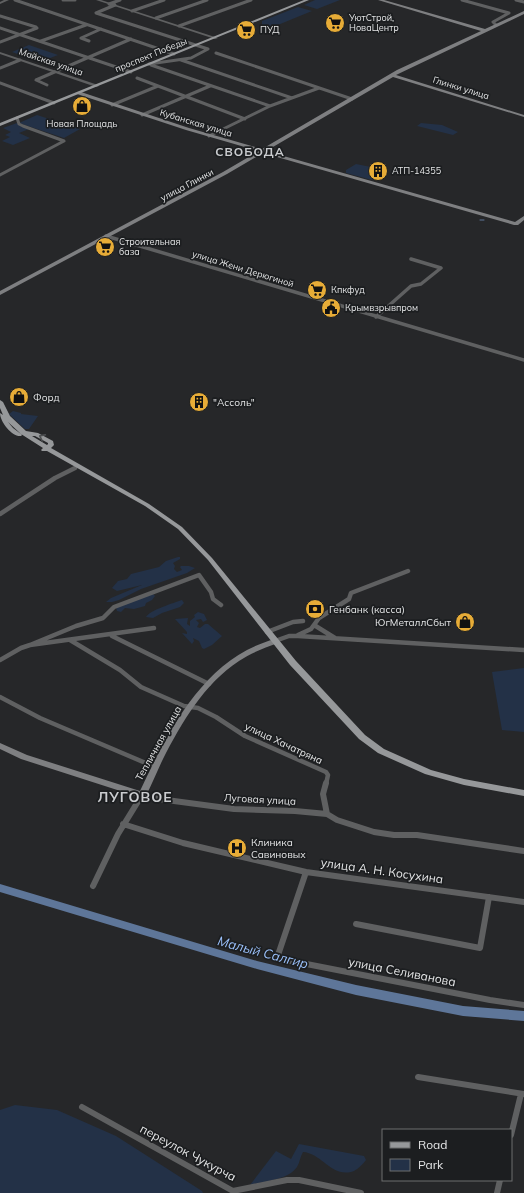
<svg xmlns="http://www.w3.org/2000/svg" width="524" height="1193" font-family="Mulish,sans-serif">
	<style>
		.green { fill: #233147 }
		.lines { fill: none; stroke-linecap: round; stroke-linejoin: round }
		.stream { stroke: #5e7699; stroke-width: 1 }
		.river { fill: #5e7699; fill-rule: evenodd }
		.minor-far3 { stroke: #5f6061; stroke-width: 3 }
		.minor-far2 { stroke: #5f6061; stroke-width: 3.5 }
		.minor-far1 { stroke: #5f6061; stroke-width: 4.5 }
		.minor { stroke: #5f6061; stroke-width: 6 }
		.tertiary { fill: #5f6061; fill-rule: evenodd }
		.secondary { fill: #7e7f81; fill-rule: evenodd }
		.primary { fill: #96989a; fill-rule: evenodd }
		.oneway { stroke: #4d4f51 }
		.labels { text-anchor: middle; stroke-width: 3.5; stroke-linejoin: round; paint-order: stroke }
		.far-poi-label { font-size: 9px; fill: #e4e5e6; stroke: #1c1e20; text-anchor: start }
		.far-street-label { font-size: 9px; fill: #e4e5e6; stroke: #1c1e20 }
		.poi-label { font-size: 10px; fill: #e4e5e6; stroke: #1c1e20; text-anchor: start }
		.street-label { font-size: 10px; fill: #e4e5e6; stroke: #1c1e20 }
		.far-district-label { font-size: 12px; font-weight: bold; letter-spacing: 1px; fill: #cacccf; stroke: #1c1e20 }
		.near-street-label { font-size: 12px; fill: #e4e5e6; stroke: #1c1e20 }
		.near-water-label { font-size: 13px; font-style: italic; fill: #9bc1fb; stroke: #1c1e20 }
		.district-label { font-size: 14px; font-weight: bold; letter-spacing: 1px; fill: #cacccf; stroke: #1c1e20 }
	</style>
	<rect width="100%" height="100%" fill="#262729"/>
	<!-- green -->
	<path class="green" d="M315 0H340L317 9 304 5Z
		M298 7 312 11 268 29H262V21Z
		M29 45 58 55 40 62 12 52Z
		M37 115 80 129 64 138 19 123Z
		M17 123 19 125 29 129 19 133 30 138 13 145 2 141 10 137 5 135 11 132 3 128Z
		M421 123 442 125 458 132 453 135 417 126Z
		M356 164 371 167 368 170 387 175 372 180 346 173V170Z
		M13 411 21 413V414L38 416 29 429H25L9 414Z
		M178 557H180V559L173 563 175 566 174 569 177 572 182 570 180 567 181 566H189L195 568 187 573 141 589 119 600 112 602H106L111 598 142 585 117 591 112 588 118 581 127 579 131 574 159 567 166 561Z
		M153 594 155 596 152 600 146 603 145 606 134 609 125 608 121 612 117 611 116 607Z
		M182 600 184 603 180 607 162 613 153 618 146 617C150 610 174 603 182 600Z
		M198 612 204 614 207 620 203 622 201 619 196 620 199 623 197 627 200 628 205 624H208L222 636 212 645 204 649 202 648 199 641 193 638 194 641 192 644 182 633 187 634V632L175 619 188 618 187 624 190 626V621L195 617 194 615Z
		M524 668V732L502 730 492 672Z
		M15 1105 57 1110 116 1136 202 1191 203 1193H0V1110Z
		M299 1144 364 1156 366 1160C363 1164 358 1169 354 1171 332 1179 322 1153 303 1152 300 1157 300 1162 297 1167 288 1180 265 1181 250 1185L276 1151 291 1159Z"/>
	<g class="lines">
		<!-- stream -->
		<path class="stream" d="M480 220H484"/>
		<!-- river -->
		<path class="river" d="M0 884 257 961 356 985 463 1006 524 1011V1021L463 1016 356 995 257 969 0 892Z"/>
		<!-- minor-far3 -->
		<path class="minor-far3" d="M15 0 174 54
			M63 0H75
			M462 0 509 13 493 22 496 25
			M516 0 524 2
			M109 4 120 0
			M115 5 96 13 208 49 191 58 149 64
			M132 11 164 0
			M0 16 36 27
			M156 18 207 0
			M179 26 251 0
			M0 28 131 72
			M41 41 86 25
			M89 41 81 38 101 29
			M0 42 37 28
			M216 53 352 99
			M181 60 292 98
			M151 65 270 106
			M0 68 20 60
			M137 78 245 119
			M0 83 54 103
			M47 85 36 80 131 39
			M112 105 158 86
			M142 115 210 86
			M209 136 270 106 319 88
			M0 175 64 141 23 126 19 124 17 118"/>
		<!-- minor-far2 -->
		<path class="minor-far2" d="M106 236 524 360
			M376 317 411 286 421 284 441 268 411 259"/>
		<!-- minor-far1 -->
		<path class="minor-far1" d="M0 514 55 478 75 468
			M314 625 335 638
			M267 632 293 622 303 621
			M298 635 311 629 319 618 349 599 351 593 408 571
			M112 636 209 684
			M70 640 120 670 141 687 184 706 198 708 216 717 245 736 326 772 328 775 326 784
			M275 641 289 636H298L524 650
			M30 645 76 626 103 618 114 607 199 575 211 592 213 599 221 605
			M0 660 21 648 30 645 154 628
			M0 697 40 718 155 767"/>
		<!-- minor -->
		<path class="minor" d="M326 783 323 794 327 814
			M123 824 183 843 306 872 524 902
			M306 872 278 955 281 959 490 1000 524 1005
			M93 886 118 834 142 795 159 799 234 809 295 811 327 814 337 820 374 832 394 835H417L524 851
			M356 924 480 948 489 897
			M418 1077 524 1094
			M82 1107 233 1191 287 1180H299L361 1193
			M511 1135 521 1094
			M497 1193 500 1180"/>
		<!-- tertiary -->
		<path class="tertiary" d="M4 0H9L0 4V2Z
			M96 0H101L218 38 215 39Z
			M0 52 98 85 99 86 96 87 0 54Z"/>
		<!-- secondary -->
		<path class="secondary" d="M378 0H384L485 29 524 11V14L396 75 524 115V117L393 77 266 151 515 222 524 216V220L518 225H514L263 153 227 174 0 295V291L223 172 259 151 186 130 77 94V92H81L189 128 262 149 397 70 481 31Z
			M275 639 279 641 278 643C264 648 251 653 239 661 204 684 182 722 163 759 157 771 152 785 145 797H139L21 759 0 749V743L27 755 140 791C169 730 204 658 275 639Z"/>
		<!-- primary -->
		<path class="primary" d="M304 0H309L0 126V123Z
			M0 400 3 402 10 416 26 431 38 433 53 441 54 445 51 448 149 504 182 527 212 558 296 661 365 735 384 749 431 770 464 779 524 790V796L464 785 425 774 378 753 359 739 290 665 208 560 178 529 145 506 47 451H42L41 450 43 448 21 434 22 435 21 436C12 437 0 422 0 413L3 415 0 408ZM8 422 21 434 13 428ZM32 436H35L48 443V444L47 445Z"/>
	</g>
	<!-- one-way arrows -->
	<defs><path id="oneway-chevron" d="M-2-3.5L2.5 0L-2 3.5" fill="none" stroke-width="1.6" stroke-linecap="round" stroke-linejoin="round"/></defs>
	<use class="oneway" href="#oneway-chevron" transform="translate(42 437) rotate(-153)"/>
	<!-- icons -->
	<defs>
		<symbol id="supermarket-disc" viewBox="-11 -11 22 22"><circle r="9.5" fill="#e7ac37" stroke="#1c1e20"/><path d="M-6-5.5h2.5l.6 2H6L4.5 2H-2.5L-4.4-4H-6ZM-1.5 3.2a1.3 1.3 0 1 0 .1 0ZM3 3.2a1.3 1.3 0 1 0 .1 0Z" fill="#111"/></symbol>
		<symbol id="shop-disc" viewBox="-11 -11 22 22"><circle r="9.5" fill="#e7ac37" stroke="#1c1e20"/><path d="M-5-2.5h2.3a2.7 3.5 0 0 1 5.4 0H5L5.5 6h-11ZM-1.5-2.5h3a1.5 2.3 0 0 0-3 0Z" fill="#111"/></symbol>
		<symbol id="building-disc" viewBox="-11 -11 22 22"><circle r="9.5" fill="#e7ac37" stroke="#1c1e20"/><path d="M-4-6H4V6H1V3H-1V6H-4ZM-2.5-4.3h1.7v1.8h-1.7ZM.8-4.3h1.7v1.8H.8ZM-2.5-1h1.7V.8h-1.7ZM.8-1h1.7V.8H.8Z" fill="#111"/></symbol>
		<symbol id="civic-disc" viewBox="-11 -11 22 22"><circle r="9.5" fill="#e7ac37" stroke="#1c1e20"/><path d="M-.6-6.5H3V-4.5H.6V-3L4-1V1h2V6H-6V1h2V-1L-.6-3ZM-1.2 2.5V6h2.4V2.5Z" fill="#111"/></symbol>
		<symbol id="bank-disc" viewBox="-11 -11 22 22"><circle r="9.5" fill="#e7ac37" stroke="#1c1e20"/><path d="M-6-4H6V4H-6ZM0-2.3a2.3 2.3 0 1 0 0 4.6a2.3 2.3 0 1 0 0-4.6Z" fill="#111"/></symbol>
		<symbol id="hospital-disc" viewBox="-11 -11 22 22"><circle r="9.5" fill="#e7ac37" stroke="#1c1e20"/><path d="M-5-5h3v3.5h4V-5h3V5h-3V1.5h-4V5h-3Z" fill="#111"/></symbol>
	</defs>
	<g fill-rule="evenodd">
		<use href="#supermarket-disc" x="324" y="12" width="22" height="22"/>
		<use href="#supermarket-disc" x="235" y="19" width="22" height="22"/>
		<use href="#shop-disc" x="71" y="95" width="22" height="22"/>
		<use href="#building-disc" x="367" y="160" width="22" height="22"/>
		<use href="#supermarket-disc" x="94" y="236" width="22" height="22"/>
		<use href="#supermarket-disc" x="306" y="279" width="22" height="22"/>
		<use href="#civic-disc" x="320" y="297" width="22" height="22"/>
		<use href="#shop-disc" x="8" y="386" width="22" height="22"/>
		<use href="#building-disc" x="188" y="391" width="22" height="22"/>
		<use href="#bank-disc" x="304" y="598" width="22" height="22"/>
		<use href="#shop-disc" x="454" y="611" width="22" height="22"/>
		<use href="#hospital-disc" x="226" y="837" width="22" height="22"/>
	</g>
	<g class="labels">
		<!-- far-poi labels -->
		<g class="far-poi-label">
			<text x="349" y="21">УютСтрой,<tspan x="349" dy="10">НоваЦентр</tspan></text>
			<text x="260" y="33">ПУД</text>
			<text x="82" y="127" text-anchor="middle">Новая Площадь</text>
			<text x="392" y="174">АТП-14355</text>
			<text x="119" y="245">Строительная<tspan x="119" dy="10">база</tspan></text>
			<text x="331" y="293">Кпкфуд</text>
			<text x="345" y="311">Крымвзрывпром</text>
		</g>
		<!-- far-street labels -->
		<g class="far-street-label">
			<text transform="translate(151 55) rotate(-22)" y="3">проспект Победы</text>
			<text transform="translate(51 62) rotate(19)" y="3">Майская улица</text>
			<text transform="translate(461 88) rotate(17)" y="3">Глинки улица</text>
			<text transform="translate(196 123) rotate(17)" y="3">Кубанская улица</text>
			<text transform="translate(187 185) rotate(-28)" y="3">улица Глинки</text>
			<text transform="translate(243 269) rotate(17)" y="3">улица Жени Дерюгиной</text>
		</g>
		<!-- poi labels -->
		<g class="poi-label">
			<text x="33" y="401">Форд</text>
			<text x="213" y="406">"Ассоль"</text>
			<text x="329" y="613">Генбанк (касса)</text>
			<text x="451" y="626" text-anchor="end">ЮгМеталлСбыт</text>
			<text x="251" y="846">Клиника<tspan x="251" dy="12">Савиновых</tspan></text>
		</g>
		<!-- street labels -->
		<g class="street-label">
			<text transform="translate(158 743) rotate(-61)" y="4">Тепличная улица</text>
			<text transform="translate(284 743) rotate(25)" y="4">улица Хачатряна</text>
			<text transform="translate(260 799) rotate(3)" y="4">Луговая улица</text>
		</g>
		<!-- far-district labels -->
		<g class="far-district-label">
			<text x="250" y="156">СВОБОДА</text>
		</g>
		<!-- near-street labels -->
		<g class="near-street-label">
			<text transform="translate(382 871) rotate(8)" y="4">улица А. Н. Косухина</text>
			<text transform="translate(402 972) rotate(11)" y="4">улица Селиванова</text>
			<text transform="translate(188 1153) rotate(28)" y="4">переулок Чукурча</text>
		</g>
		<!-- near-water labels -->
		<g class="near-water-label">
			<text transform="translate(263 952) rotate(15)" y="5">Малый Салгир</text>
		</g>
		<!-- district labels -->
		<g class="district-label">
			<text x="135" y="802">ЛУГОВОЕ</text>
		</g>
	</g>
	<!-- legend -->
	<rect x="382" y="1129" width="130" height="52" fill="#1c1e20" stroke="#6c6e6f"/>
	<rect x="390" y="1142" width="20" height="6" fill="#96989a" stroke="#6c6e6f"/>
	<text x="418" y="1149" font-size="12" fill="#e4e5e6">Road</text>
	<rect x="390" y="1159" width="20" height="12" fill="#233147" stroke="#6c6e6f"/>
	<text x="418" y="1169" font-size="12" fill="#e4e5e6">Park</text>
</svg>
